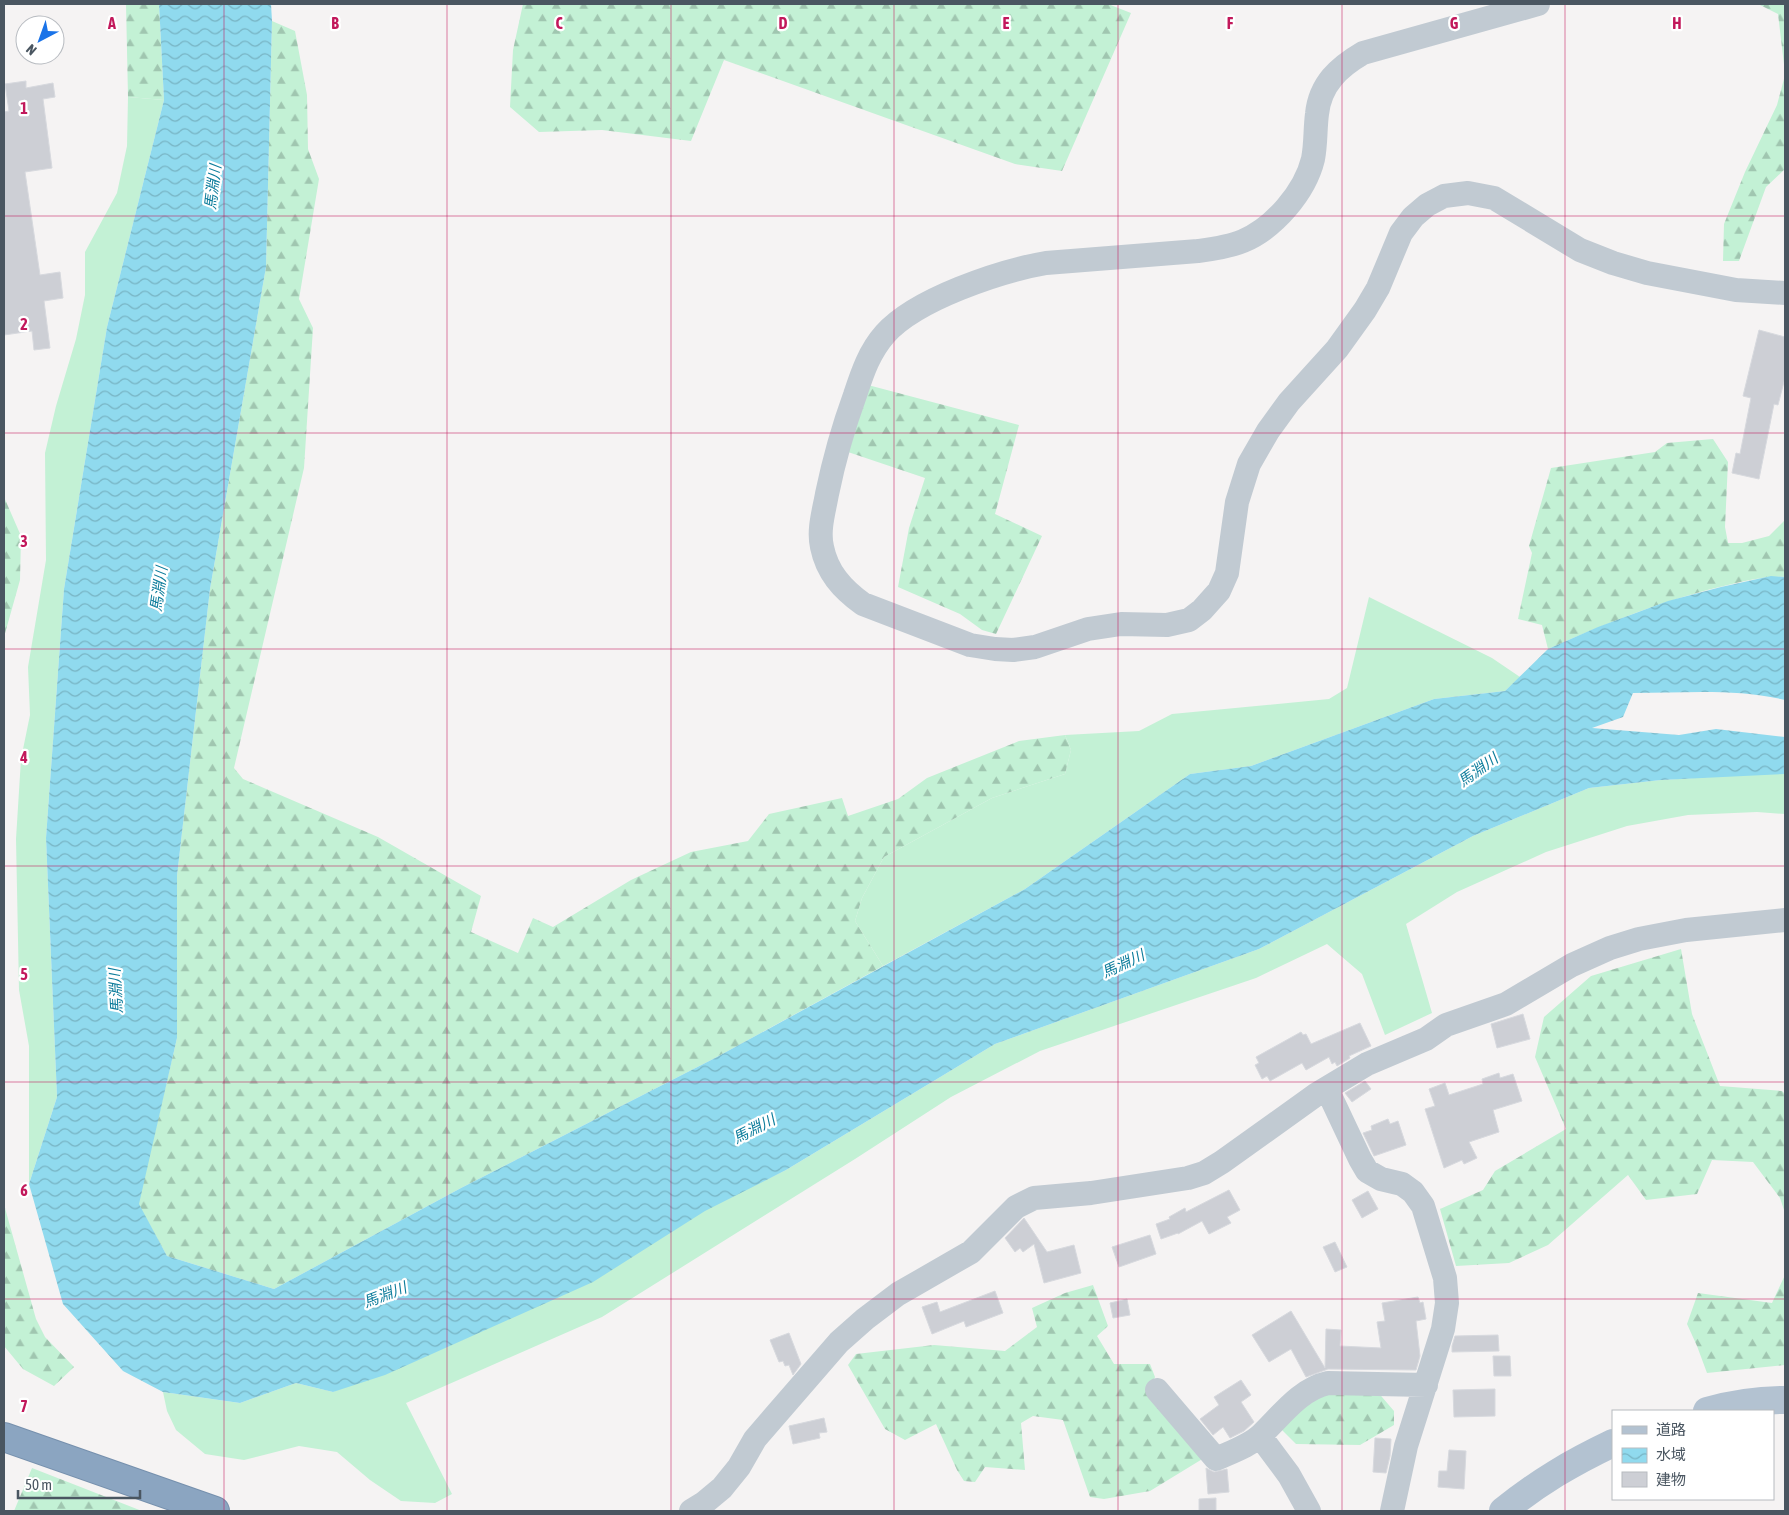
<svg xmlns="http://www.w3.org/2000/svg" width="1789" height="1515" font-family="'Asap Condensed','Noto Sans JP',sans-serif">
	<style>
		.grass { fill: #c3f1d5 }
		.forest { fill: url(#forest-firs) }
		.water { fill: url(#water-waves) }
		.building { fill: #cdcfd5; stroke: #d7d9de }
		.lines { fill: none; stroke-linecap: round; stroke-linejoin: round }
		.highway-casing { stroke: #7690ad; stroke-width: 30 }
		.minor { stroke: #c1cad2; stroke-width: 24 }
		.major { stroke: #b3c2d1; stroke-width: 28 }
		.highway { stroke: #8ba5c1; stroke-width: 28 }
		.grid { fill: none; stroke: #c2185b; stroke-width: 1; stroke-opacity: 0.55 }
		.labels { text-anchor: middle; stroke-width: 4.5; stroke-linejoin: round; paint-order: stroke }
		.water-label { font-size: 15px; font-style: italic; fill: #0c7c9b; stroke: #fff }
		.grid-label { font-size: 16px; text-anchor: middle; font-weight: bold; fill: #c2185b; stroke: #fff; stroke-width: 4.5; stroke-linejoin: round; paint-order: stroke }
	</style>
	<defs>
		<pattern id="forest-firs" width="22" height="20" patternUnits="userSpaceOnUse" patternTransform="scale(1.25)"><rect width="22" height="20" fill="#c3f1d5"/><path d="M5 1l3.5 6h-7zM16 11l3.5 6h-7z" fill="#a0c6b0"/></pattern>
		<pattern id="water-waves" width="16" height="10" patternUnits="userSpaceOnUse" patternTransform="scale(1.25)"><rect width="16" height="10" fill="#90daee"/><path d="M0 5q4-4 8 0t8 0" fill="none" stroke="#78b4c4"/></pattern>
	</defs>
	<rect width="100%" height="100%" fill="#f5f3f3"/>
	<!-- grass -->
	<path class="grass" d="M128 97 164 100 107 327 64 589 46 838 57 1097 29 1184V1046L19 990 16 839 21 759 30 715 28 667 46 560 45 453 56 406 76 339 85 295V252L117 193 127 146Z
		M1369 597 1492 658 1520 677 1505 691 1434 699 1251 766 1190 774 1025 889 883 966 855 921 862 898 884 857 992 798 1065 774 1071 750 1065 735 1139 731 1172 714 1329 699 1347 688Z
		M1776 773 1785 774V814L1757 812 1688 815 1627 826 1546 852 1457 892 1406 924 1432 1013 1385 1035 1362 974 1327 944 1256 978 1040 1051 951 1097 855 1159 602 1317 406 1403 452 1494 435 1503 401 1501 370 1480 337 1452 299 1446 244 1460 205 1454 176 1430 167 1411 163 1392 240 1403 296 1383 333 1392 786 1170 995 1044 1259 949 1473 836 1589 788 1661 780Z"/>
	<!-- forest -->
	<path class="forest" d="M126 4H159L164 100 128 97Z
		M523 4H1108L1131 13 1062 171 1015 164 724 60 691 141 602 130 539 132 510 107 513 50Z
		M1758 4H1785V73L1778 14Z
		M272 21 295 31 307 95 308 149 319 179 299 299 313 328 304 468 234 768 243 779 378 837 481 896 471 932 518 953 533 918 553 927 631 880 691 852 748 841 769 814 842 798 848 816 898 799 927 778 1019 741 1065 735 1071 750 1065 774 992 798 884 857 862 898 855 921 883 966 715 1058 461 1188 274 1289 167 1256 138 1204 177 1038V876L210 589 266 267Z
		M1785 75V169L1766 187 1739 261H1723L1724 224 1745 172 1777 105Z
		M868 385 1019 425 995 514 1042 536 996 634 982 630 960 614 898 587 909 528 925 478 845 451Z
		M1713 439 1728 462 1725 527 1728 543H1742L1769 536 1785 520V577C1767 576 1750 580 1732 584 1668 598 1607 623 1548 649L1542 625 1518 619 1532 553 1529 546 1551 468 1655 452 1667 443Z
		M4 497 21 536 20 580 4 637Z
		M1681 949 1692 1014 1720 1086 1782 1091 1785 1094V1213L1780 1198 1753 1162 1712 1160 1697 1194 1646 1200 1628 1175 1548 1245 1509 1263 1456 1266 1440 1209 1483 1190 1495 1171 1566 1129 1535 1057 1544 1017 1591 976Z
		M4 1189 5 1208 36 1319 45 1337 74 1367 54 1386 23 1369 4 1346Z
		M1785 1275V1365L1707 1373 1697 1346 1687 1324 1698 1293 1772 1303Z
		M1093 1285 1108 1326 1097 1336 1114 1364H1150L1155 1377 1148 1394 1204 1458 1150 1491 1104 1499 1090 1497 1063 1420 1033 1416 1021 1423 1025 1470 985 1467 975 1482 964 1481 957 1470 936 1424 905 1440 885 1429 848 1365 856 1354 934 1345 1005 1351 1037 1327 1032 1308 1065 1293Z
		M1324 1389 1376 1390 1394 1411V1425L1360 1445 1296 1444 1279 1427Z
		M32 1468 142 1511H14Z"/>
	<!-- water -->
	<path class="water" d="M159 4H271L272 21 266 267 210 589 177 876V1038L139 1204 167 1256 274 1289 461 1188 715 1058 1025 889 1190 774 1251 766 1434 699 1505 691 1548 649 1598 627 1668 601 1721 587 1771 576 1785 577V700C1736 688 1683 693 1633 693L1623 717 1592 728 1679 735 1716 729 1785 737V774L1661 780 1589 788 1473 836 1259 949 995 1044 786 1170 705 1211 593 1282 385 1375 333 1392 296 1383 240 1403 163 1392 123 1371 63 1304 29 1184 57 1097 46 838 64 589 107 327 164 100Z"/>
	<!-- building -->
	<path class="building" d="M26 81V88L53 83 55 97 43 99 52 168 25 172 40 275 60 272 63 298 44 301 50 348 34 350 32 331 4 335V112L9 111 5 84Z
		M1759 330 1785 337V378L1778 405 1774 404 1759 479 1732 473 1736 453 1740 454 1751 398 1743 396Z
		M1523 1014 1530 1039 1497 1048 1491 1024Z
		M1360 1023 1371 1046 1349 1056 1350 1058 1337 1066 1335 1062 1332 1064 1329 1057 1306 1070 1302 1063 1270 1081 1267 1076 1262 1079 1255 1065 1259 1063 1256 1057 1301 1032 1303 1035 1306 1034 1311 1044Z
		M1499 1073 1500 1078 1513 1074 1522 1101 1493 1110 1499 1132 1469 1142 1477 1158 1464 1164 1462 1160 1444 1168 1425 1109 1435 1106 1429 1089 1445 1083 1449 1095 1483 1084 1482 1079Z
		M1365 1081 1371 1089 1352 1102 1345 1093Z
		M1388 1119 1390 1124 1398 1121 1406 1145 1374 1156 1363 1133 1372 1130 1371 1126Z
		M1229 1190 1240 1210 1227 1217 1231 1223 1209 1234 1202 1221 1178 1234V1233L1161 1239 1156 1224 1170 1219 1169 1217 1185 1208 1186 1212Z
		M1368 1191 1378 1209 1362 1218 1352 1200Z
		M1024 1218 1047 1252 1074 1245 1081 1273 1044 1283 1034 1244 1023 1252 1020 1248 1015 1252 1005 1238Z
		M1150 1235 1156 1254 1119 1267 1112 1247Z
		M1335 1242 1347 1267 1335 1272 1323 1247Z
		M995 1291 1003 1313 966 1327 964 1321 932 1334 922 1307 937 1302 940 1312Z
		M1418 1297 1420 1303 1423 1302 1426 1319 1416 1321 1420 1356 1416 1370 1328 1369 1306 1377 1291 1349 1269 1362 1252 1335 1291 1311 1325 1368 1326 1329 1341 1330 1340 1346 1381 1348 1377 1322 1385 1321 1382 1303Z
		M1127 1299 1130 1315 1113 1318 1110 1303Z
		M789 1333 801 1364 793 1375 789 1365 785 1366 783 1361 779 1362 770 1340Z
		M1498 1335 1499 1351 1452 1352V1346L1455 1336Z
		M1493 1356H1510L1511 1376H1494Z
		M1241 1380 1251 1395 1241 1402 1254 1422 1244 1431 1230 1438 1223 1427 1213 1435 1200 1419 1219 1405 1214 1397Z
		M1495 1389V1416L1454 1417 1453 1390Z
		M824 1418 827 1432 819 1433 820 1438 793 1444 789 1426Z
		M1375 1438 1391 1439 1390 1456 1386 1473 1373 1472Z
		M1449 1450 1466 1451 1464 1489 1438 1487 1439 1471H1447Z
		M1206 1468 1214 1472 1227 1469 1229 1492 1208 1494Z
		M1216 1498V1511H1199V1499Z"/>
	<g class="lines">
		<defs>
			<path id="highway" d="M4 1437 215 1511"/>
		</defs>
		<!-- highway casing -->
		<use href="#highway" class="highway-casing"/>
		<!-- minor -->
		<path class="minor" d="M1538 4 1363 53C1339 67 1320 84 1317 114 1315 129 1316 144 1313 159 1305 192 1274 228 1243 241 1229 247 1213 249 1198 251L1046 263C1000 271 916 299 885 334 869 352 862 374 855 395 843 428 834 460 827 494 824 511 818 530 822 547 827 572 842 589 863 604L970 645 995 649 1013 650 1035 647 1088 629 1121 624 1167 625 1189 620 1202 610 1219 591 1227 573 1237 502 1249 464 1268 431 1289 402 1337 349 1365 310 1378 288 1401 233 1413 217 1427 205 1444 196 1468 193 1494 198 1580 250 1613 263 1647 273 1736 290 1785 293
			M1327 1089 1360 1159 1367 1171 1381 1179 1402 1184 1413 1192 1423 1206 1445 1278 1447 1303 1443 1329 1406 1446 1392 1511
			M1157 1390 1216 1459C1231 1452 1249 1446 1261 1435 1281 1416 1300 1389 1328 1383L1426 1385
			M1260 1436 1289 1475 1309 1511
			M691 1511 704 1503 722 1488 739 1467 755 1439 839 1342 865 1319 898 1294 971 1252 1016 1207 1034 1198 1091 1193 1188 1178 1204 1173 1222 1162 1317 1094 1367 1064 1426 1039 1446 1025 1506 1004 1572 965 1610 948 1639 939 1686 930 1785 920"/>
		<!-- major -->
		<path class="major" d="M1707 1411C1732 1404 1759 1400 1785 1400
			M1503 1511C1539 1482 1571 1463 1613 1443"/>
		<!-- highway -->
		<use href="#highway" class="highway"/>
	</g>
	<!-- grid -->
	<path class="grid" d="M224 4V1511M447 4V1511M671 4V1511M894 4V1511M1118 4V1511M1342 4V1511M1565 4V1511M4 216H1785M4 433H1785M4 649H1785M4 866H1785M4 1082H1785M4 1299H1785"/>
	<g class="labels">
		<!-- water labels -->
		<g class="water-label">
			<text transform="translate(213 187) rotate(-83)" y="5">馬淵川</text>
			<text transform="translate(159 589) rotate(-82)" y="5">馬淵川</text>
			<text transform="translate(1478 770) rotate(-36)" y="5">馬淵川</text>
			<text transform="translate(1123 964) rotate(-25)" y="5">馬淵川</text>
			<text transform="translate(116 991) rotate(-93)" y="5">馬淵川</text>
			<text transform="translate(754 1129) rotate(-27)" y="5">馬淵川</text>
			<text transform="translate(385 1295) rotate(-21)" y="5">馬淵川</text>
		</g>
	</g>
	<g class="grid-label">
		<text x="112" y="29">A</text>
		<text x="335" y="29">B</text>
		<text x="559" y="29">C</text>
		<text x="783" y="29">D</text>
		<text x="1006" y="29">E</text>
		<text x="1230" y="29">F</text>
		<text x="1454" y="29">G</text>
		<text x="1677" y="29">H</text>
		<text x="24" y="114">1</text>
		<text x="24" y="330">2</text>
		<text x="24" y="547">3</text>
		<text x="24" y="763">4</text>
		<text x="24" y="980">5</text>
		<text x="24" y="1196">6</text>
		<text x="24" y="1412">7</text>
	</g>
	<!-- border -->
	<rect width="1789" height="1515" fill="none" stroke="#4a5661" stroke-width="10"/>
	<!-- legend -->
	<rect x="1612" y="1410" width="162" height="90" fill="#ffffff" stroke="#b7bbc0"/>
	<rect x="1622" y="1426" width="25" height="8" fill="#b3c2d1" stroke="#b7bbc0"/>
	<text x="1656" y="1435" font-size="15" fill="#4a5661">道路</text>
	<rect x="1622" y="1448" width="25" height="15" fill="url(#water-waves)" stroke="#b7bbc0"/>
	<text x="1656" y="1460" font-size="15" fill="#4a5661">水域</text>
	<rect x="1622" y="1472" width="25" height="15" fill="#cdcfd5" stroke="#b7bbc0"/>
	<text x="1656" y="1485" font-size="15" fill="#4a5661">建物</text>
	<!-- north arrow -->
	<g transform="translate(40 40) rotate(221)"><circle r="24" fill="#ffffff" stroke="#b7bbc0"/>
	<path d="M0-4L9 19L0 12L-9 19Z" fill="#1a73e8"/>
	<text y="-8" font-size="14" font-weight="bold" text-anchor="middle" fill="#4a5661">N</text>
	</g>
	<!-- scale -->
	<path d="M18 1490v8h122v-8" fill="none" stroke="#4a5661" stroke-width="2.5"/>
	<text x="25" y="1490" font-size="15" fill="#4a5661" stroke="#ffffff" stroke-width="4" paint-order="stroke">50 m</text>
</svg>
